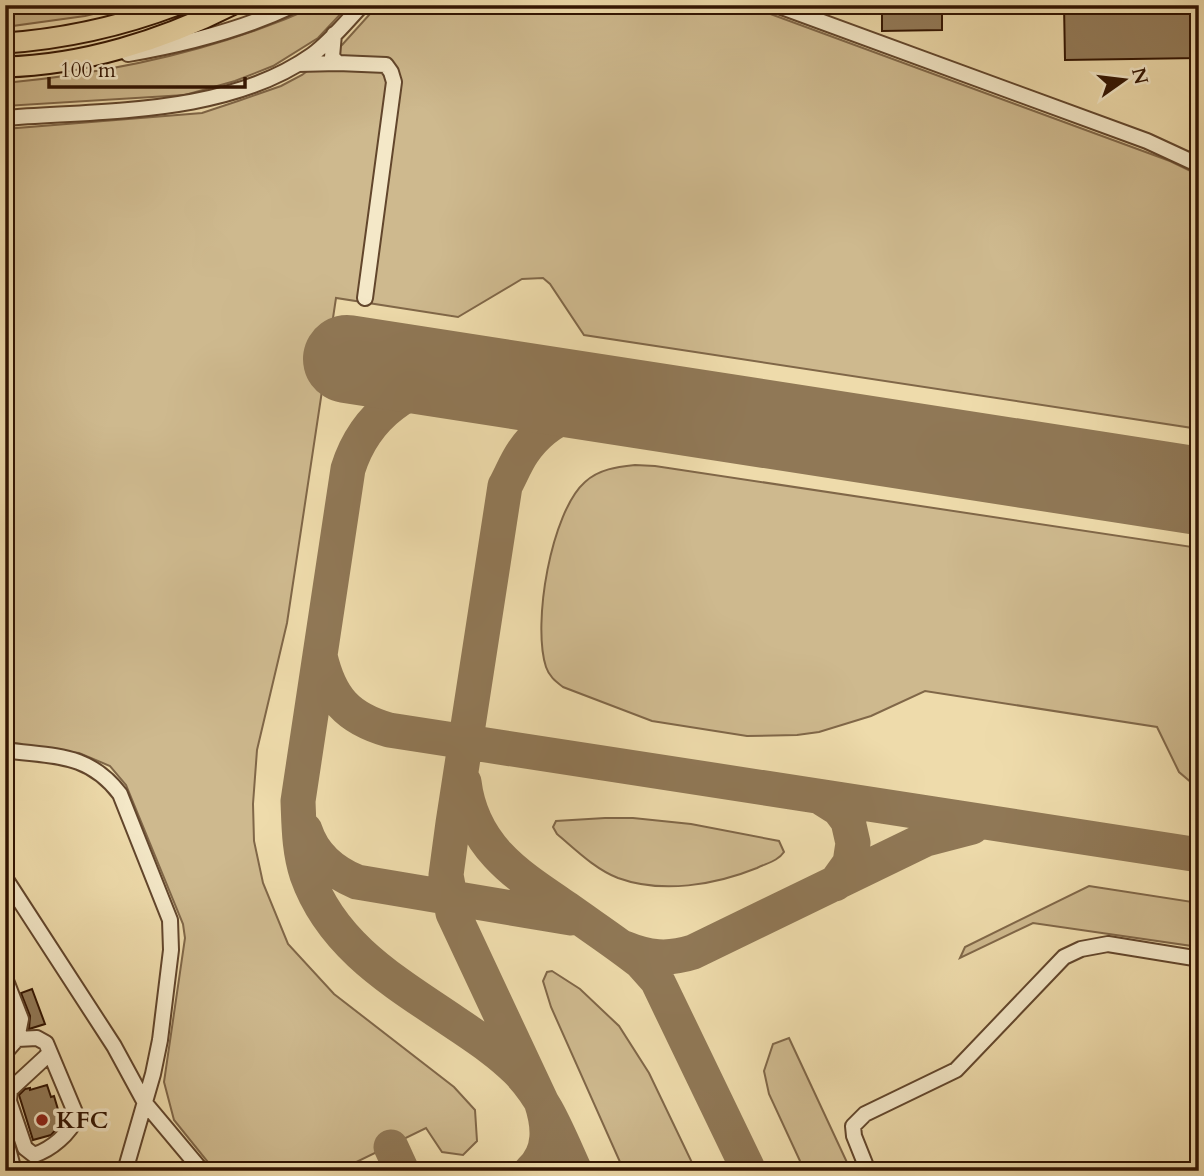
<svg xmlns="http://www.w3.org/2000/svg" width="1204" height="1176" font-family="Cardo,serif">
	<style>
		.green { fill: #ceb98e; stroke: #806748; stroke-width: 2 }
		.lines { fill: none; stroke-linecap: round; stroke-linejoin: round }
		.taxiway { stroke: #907856; stroke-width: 35 }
		.runway { stroke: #907856; stroke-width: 88 }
		.building { fill: #947c5a; stroke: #331502; stroke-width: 2 }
		.minor-casing { stroke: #62462c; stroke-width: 18 }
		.major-casing { stroke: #331502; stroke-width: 23 }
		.minor { stroke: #f4e8c8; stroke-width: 14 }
		.major { stroke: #eedbab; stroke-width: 19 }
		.poi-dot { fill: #8f2418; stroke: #f4e8c8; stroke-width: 2.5 }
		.labels { text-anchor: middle; stroke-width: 7; stroke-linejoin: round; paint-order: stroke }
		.poi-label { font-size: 24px; font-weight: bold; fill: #331502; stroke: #f4e8c8; text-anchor: start }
	</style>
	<rect width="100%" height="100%" fill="#eedbab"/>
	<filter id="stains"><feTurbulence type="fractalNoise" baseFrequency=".00286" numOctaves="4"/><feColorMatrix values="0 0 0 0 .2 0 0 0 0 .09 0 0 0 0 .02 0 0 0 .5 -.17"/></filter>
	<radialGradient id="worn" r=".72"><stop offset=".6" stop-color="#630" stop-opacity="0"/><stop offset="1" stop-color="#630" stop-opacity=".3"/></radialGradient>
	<!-- green -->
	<path class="green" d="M5 5H130L85 16 5 27Z
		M318 5H349L318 38 273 66 235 81 185 95 5 106V83C112 73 220 50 318 5Z
		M378 5H746L1170 161 1199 175V429L584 335 550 284 543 278 522 279 458 317 336 298 287 623 257 750 253 804 254 841 263 883 288 944 334 994 454 1087 475 1110 477 1141 463 1155 442 1152 426 1128 338 1171H312L308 1163 291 1171H215L174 1120 164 1082 185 938 183 924 126 785 110 766 79 753 5 744V129L202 113 238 101 281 86 302 75 342 45Z
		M635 465 655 466 1199 548V789L1179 772 1157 727 925 691 871 716 819 732 797 735 747 736 652 721 563 687C555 681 549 676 546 667 532 624 551 512 585 482 599 469 617 467 635 465Z
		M605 818H633L691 824 779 841 784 852C778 861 767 863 757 868 715 885 662 894 618 878 595 869 576 850 557 834L553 827 556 821Z
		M1089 886 1199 903V947L1033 923 960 958 965 947Z
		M552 971 580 989 619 1026 649 1073 696 1171H624L551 1007 543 981 547 972Z
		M789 1038 851 1171H806L800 1161 769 1094 764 1071 773 1044Z"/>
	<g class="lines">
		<!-- taxiway -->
		<path class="taxiway" d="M467 379C410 381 365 415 348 469L298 801C299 826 299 851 307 875 332 946 395 982 454 1022 476 1037 498 1051 517 1070 545 1098 559 1136 575 1171
			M320 656C330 698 347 718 389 730L1199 855
			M464 782C472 847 517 875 566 908 591 926 617 943 641 962L657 980 749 1171
			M820 797 839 809 848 821 853 843 850 863 835 884
			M305 830C313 855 333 872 357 882L571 918
			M624 948C648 958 668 960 693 952L926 839 972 827
			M391 1147 402 1171
			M531 1171C552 1151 549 1125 541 1101L453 913 446 875 453 823 505 486C511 475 516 462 523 452 549 414 590 403 634 403"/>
		<!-- runway -->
		<path class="runway" d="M347 359 1199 491"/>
	</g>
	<!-- building -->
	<path class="building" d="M882 5H942V30L882 31Z
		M1064 5H1199V58L1065 60Z
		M32 989 45 1024 29 1029 30 1016 21 993Z
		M47 1085 51 1097 54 1096 62 1123 51 1135 33 1140 19 1095 25 1089 30 1088V1090Z"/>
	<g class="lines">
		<defs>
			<path id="minor" d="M776 5 1147 141 1199 165
				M334 34 332 57 338 63 386 65 391 72 394 82 365 298
				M128 54C186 44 242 30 294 5
				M298 64 338 63
				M5 118C106 110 227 115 312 55 331 41 346 22 362 5
				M5 750C53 757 88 752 120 794L170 920 171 950 160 1040 153 1074 125 1171
				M5 878 114 1046 145 1103 202 1171
				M5 978 21 1019 17 1039 5 1053
				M17 1039 37 1038 46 1043 77 1117C69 1134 52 1149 34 1155L25 1148 9 1101 10 1090 50 1053
				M5 1137 14 1171
				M868 1171 854 1136 853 1126 865 1114 956 1070 1064 957 1081 949 1108 944 1194 958 1199 962"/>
			<path id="major" d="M5 43C64 39 122 26 177 5
				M5 67C83 65 163 40 232 5"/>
		</defs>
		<!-- minor casing -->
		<use href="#minor" class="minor-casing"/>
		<!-- major casing -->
		<use href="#major" class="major-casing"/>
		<!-- minor -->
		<use href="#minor" class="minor"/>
		<!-- major -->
		<use href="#major" class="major"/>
	</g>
	<!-- markers -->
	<circle class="poi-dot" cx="42" cy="1120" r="7"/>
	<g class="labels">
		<!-- poi labels -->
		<g class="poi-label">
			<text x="56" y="1128">KFC</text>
		</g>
	</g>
	<!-- margin -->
	<rect width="1204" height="1176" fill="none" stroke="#eedbab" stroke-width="28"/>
	<rect x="7" y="7" width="1190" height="1162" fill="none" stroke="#331502" stroke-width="3.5"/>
	<rect x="14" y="14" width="1176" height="1148" fill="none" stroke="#331502" stroke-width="2"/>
	<!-- north arrow -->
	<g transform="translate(1124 80) rotate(76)" stroke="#f4e8c8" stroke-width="5" paint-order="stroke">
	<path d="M0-5L12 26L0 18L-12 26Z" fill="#331502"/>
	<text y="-10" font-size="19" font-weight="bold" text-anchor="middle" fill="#331502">N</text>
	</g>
	<!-- scale -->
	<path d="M49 77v10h196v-10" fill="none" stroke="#331502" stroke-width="3.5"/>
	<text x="60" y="77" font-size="21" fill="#331502" stroke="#f4e8c8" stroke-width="5" paint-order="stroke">100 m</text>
	<rect width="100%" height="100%" filter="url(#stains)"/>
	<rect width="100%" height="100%" fill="url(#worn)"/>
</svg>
